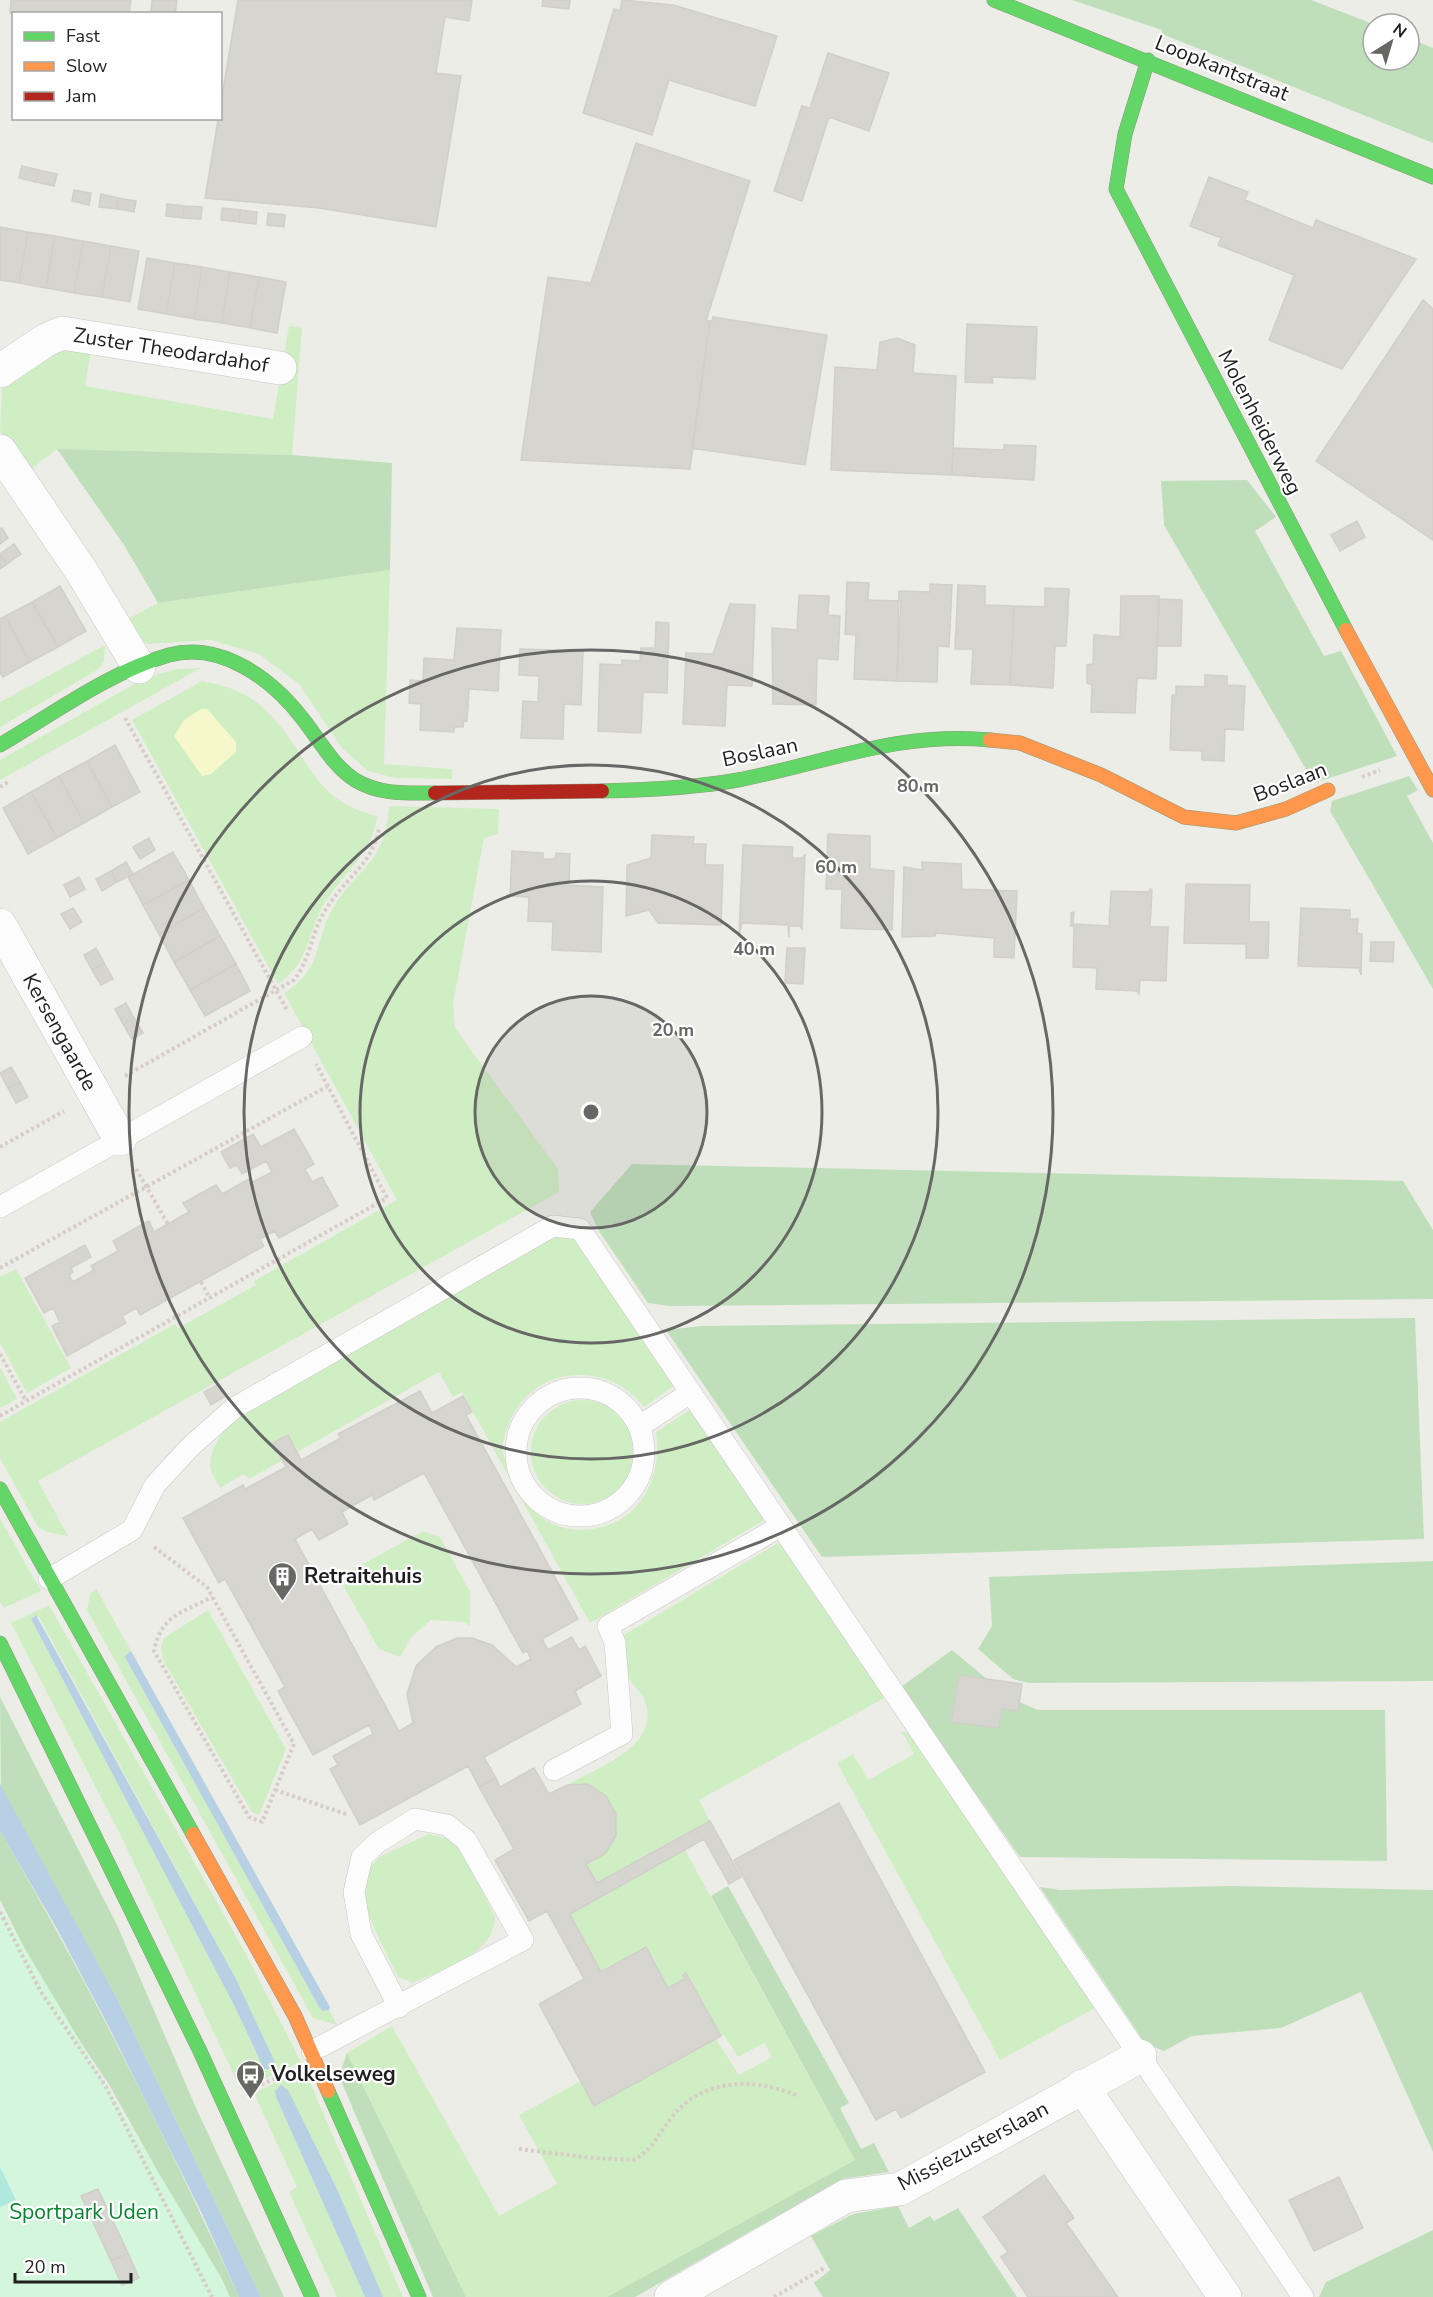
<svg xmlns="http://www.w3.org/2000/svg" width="1433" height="2297" font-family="'Nunito Sans',sans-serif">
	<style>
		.grass { fill: #d0eec4; fill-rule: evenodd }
		.forest { fill: #bfdfbb }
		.sand { fill: #f6f7cb }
		.park { fill: #d4f6dc }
		.pitch { fill: #afe9de }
		.water { fill: #b8d0e3 }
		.building { fill: #d6d5d0; stroke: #d1cfc9; stroke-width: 1.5; fill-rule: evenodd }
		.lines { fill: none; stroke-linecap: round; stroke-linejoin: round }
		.lane-casing { stroke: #c6c6c4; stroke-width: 22 }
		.street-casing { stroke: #c6c6c4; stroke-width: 34 }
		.fast-casing { stroke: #91997e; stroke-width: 15 }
		.slow-casing { stroke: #91997e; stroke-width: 15 }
		.jam-casing { stroke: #91997e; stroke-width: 15 }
		.path { stroke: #d7ccc6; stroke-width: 4; stroke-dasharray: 3 3; stroke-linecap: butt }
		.lane { stroke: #fcfcfc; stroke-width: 21 }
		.street { stroke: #fcfcfc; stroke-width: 33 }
		.fast { stroke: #63d668; stroke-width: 14 }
		.slow { stroke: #ff974d; stroke-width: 14 }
		.jam { stroke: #b3261e; stroke-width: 14 }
		.ring { fill: none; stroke: #676765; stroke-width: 3 }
		.labels { text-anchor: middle; stroke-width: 4.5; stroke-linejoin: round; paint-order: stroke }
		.street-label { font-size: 21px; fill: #1f1f1f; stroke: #fff }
		.poi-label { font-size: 21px; font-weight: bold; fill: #1f1f1f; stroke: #fff; text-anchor: start }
		.park-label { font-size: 21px; fill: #04862d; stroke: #fff }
		.centre { fill: #676765; stroke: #fff; stroke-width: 3 }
		.ring-label { font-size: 18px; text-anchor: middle; font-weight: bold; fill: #676765; stroke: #fff; stroke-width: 4.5; stroke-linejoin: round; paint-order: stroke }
	</style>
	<rect width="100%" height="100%" fill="#edede8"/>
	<!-- grass -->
	<path class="grass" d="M289 326 302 328 292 455 57 449 29 471 0 431 2 389 64 348 91 350 85 386 273 419Z
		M390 570 384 764 452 769V779L395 778 368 771 342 748 300 685 259 654 211 640 148 644 137 641 124 621 158 603Z
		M105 645 104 661 99 669 0 727V702Z
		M201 668 0 780V760L145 678 177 669Z
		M202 681C224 685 243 691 261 706 308 746 307 800 377 816 373 852 347 870 328 898 306 929 313 960 278 984L132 720Z
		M389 806 499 809 498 834 484 838 453 1004 455 1028 558 1169 559 1192 38 1481 68 1536 47 1532 38 1527 0 1458V1422L175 1324 178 1328 256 1285 254 1281 397 1200 284 993C324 969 313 942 333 908 360 864 384 866 389 806Z
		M573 1234 675 1385 644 1407C608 1360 534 1365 510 1421 506 1430 502 1442 503 1452 506 1468 515 1485 523 1498 537 1518 556 1530 581 1530 636 1529 663 1482 656 1432L691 1409 766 1519 590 1623 462 1392 453 1397 439 1372 249 1479 244 1474 220 1488C217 1483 213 1476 211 1471 206 1452 225 1428 236 1416L544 1240Z
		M16 1269 71 1368 27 1393 0 1343V1277Z
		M0 1367 17 1399 0 1408Z
		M531 1452a52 52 0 1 1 104 0a52 52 0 1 1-104 0Z
		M0 1518 41 1591 4 1608 0 1602Z
		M423 1531 440 1537 470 1592V1626L464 1622 431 1620 411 1637 400 1657 379 1649 344 1587 352 1570Z
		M781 1541 886 1697 699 1800 710 1821 597 1883 586 1864C593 1860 602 1857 606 1852 624 1828 617 1798 590 1786 584 1783 574 1785 567 1785 598 1767 664 1745 644 1699 640 1691 632 1685 628 1676 624 1665 625 1647 624 1635Z
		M96 1588 137 1662 126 1659 319 2007 329 2009 337 2025 313 2018 87 1610 90 1594Z
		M49 1605 246 1954 301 2062 241 2090 123 1840 11 1623ZM33 1616 39 1617 235 1977 275 2062 264 2069 234 2005 31 1619Z
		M208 1610 286 1749 259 1815 251 1811 163 1660 161 1648 164 1638Z
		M902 1732 911 1733 1095 2008 1000 2060 837 1763 853 1754 868 1780 914 1754Z
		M429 1834 451 1839 460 1847 495 1917C494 1956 442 1969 413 1983L398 1977 381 1943 365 1907 364 1878 371 1866 381 1856Z
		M685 1850 855 2160 607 2297H466L347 2053 392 2026 499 2216 557 2184 519 2115 581 2081 595 2106 716 2039 739 2075 772 2057 764 2043 738 2057 724 2035 721 2036 687 1973 683 1975 685 1979 668 1988 646 1948 601 1972 570 1914Z
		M304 2069 403 2297H383L338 2191 285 2087 276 2097 365 2297H337L289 2192 297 2187 254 2093Z"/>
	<!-- forest -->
	<path class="forest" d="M1072 0H1311L1373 24V60H1409V38L1433 48V143L1162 34V30Z
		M57 449 292 455 392 463 390 570 158 603 124 545Z
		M1247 480 1276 517 1255 531 1324 656 1341 651 1397 756 1314 783 1164 525 1161 481Z
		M1409 776 1418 790 1407 796 1433 843V989L1330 811 1332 801Z
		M632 1164 1403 1181 1433 1230V1299L669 1306 648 1303 599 1231 590 1212Z
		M1415 1318 1424 1539 822 1557 666 1330 701 1326Z
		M1433 1561V1681L1028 1683 1013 1679 978 1649 992 1626 989 1577Z
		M952 1650 1010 1698 1038 1710H1385L1387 1861 1020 1857 901 1687Z
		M0 1697 117 1925 197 2110 284 2297H261L118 2000 1 1788Z
		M0 1831C88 1982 167 2138 239 2297H217L152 2161 108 2083 46 1991 0 1900Z
		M728 1886 849 2103 840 2108 861 2149 874 2143 889 2172 842 2179 635 2297H607L855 2160 711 1896Z
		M1228 1886 1433 1890V2152L1361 1992 1281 2028 1192 2036 1164 2051 1145 2043 1040 1887 1060 1890Z
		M347 2053 466 2297H433L339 2076Z
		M898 2206 909 2228 930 2216 934 2221 958 2208 1017 2297H823L814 2283 830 2270 811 2236 853 2214Z
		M1433 2230V2297H1319L1326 2282Z"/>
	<!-- sand -->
	<path class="sand" d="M201 709H207L236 742V752L211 774 202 776 174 736 184 720Z"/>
	<!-- park -->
	<path class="park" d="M0 1907 222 2279 230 2297H0Z"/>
	<!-- pitch -->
	<path class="pitch" d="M0 2167 16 2200 0 2207Z"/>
	<!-- water -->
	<path class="water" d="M36 1615 235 1977 275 2062 270 2069H264L234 2005 31 1619Z
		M131 1651 330 2007 329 2010 323 2011 319 2007 126 1659 125 1656Z
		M0 1784 118 2000 261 2297H239L203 2216 109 2027 56 1927 0 1831Z
		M281 2085 288 2090 338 2191 383 2297H365L276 2097 275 2091Z"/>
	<!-- building -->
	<path class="building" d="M11 0H131L129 14H16L10 13Z
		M152 0H177L175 14H151Z
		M238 0H472L469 21 445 17 436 73 461 76 436 227 319 208 205 198Z
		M543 0H570L569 9 542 6Z
		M622 0 673 5 777 36 755 106 669 80 652 135 583 113 614 9 620 11Z
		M828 53 889 73 869 131 829 117 802 201 774 191 802 106 810 108Z
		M636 143 750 181 706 321H710L690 469 521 460 548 277 591 283Z
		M22 166 39 170 36 182 19 178Z
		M39 170 57 174 54 186 36 182Z
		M1209 177 1248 192 1245 200 1313 228 1316 220 1416 259 1342 369 1269 340 1294 275 1218 245 1221 238 1190 226Z
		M74 190 91 193 89 205 72 201Z
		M101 194 118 198 117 209 99 207Z
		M118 198 136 201 134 212 117 209Z
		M167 204 184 206 183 218 166 216Z
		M184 206 202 207 201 219 183 218Z
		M222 208 240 210 239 222 221 220Z
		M240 210 257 212 256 224 239 222Z
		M268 213 285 215 284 227 267 225Z
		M0 227 28 232 19 283 0 280Z
		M28 232 55 236 46 288 19 283Z
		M55 236 83 241 74 293 46 288Z
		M83 241 111 246 102 297 74 293Z
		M111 246 139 251 130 302 102 297Z
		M147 258 175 263 166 314 138 309Z
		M175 263 202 267 194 319 166 314Z
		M202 267 230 272 222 323 194 319Z
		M230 272 259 277 250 328 222 323Z
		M259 277 286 282 277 333 250 328Z
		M1423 300 1433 309V540L1316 461Z
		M713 317 827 335 805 465 692 448 710 321H712Z
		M967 324 1037 327 1035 379 992 377 993 383 965 382Z
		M897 338 915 345 913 373 956 376 952 475 831 470 835 367 877 370 880 342Z
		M1004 445 1036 446 1034 480 952 475 953 448 1004 450Z
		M1357 521 1365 537 1340 551 1331 535Z
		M2 528 8 538 0 544V529Z
		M14 544 21 554 7 564 0 554Z
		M0 556 7 564 0 569Z
		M847 582 869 583 868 600 901 601 897 681 854 679 856 635 845 634Z
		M930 584 952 585 949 647 938 646 937 682 897 681 899 591 930 592Z
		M958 585 985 586V605L1014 606 1010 685 971 684 973 649H955Z
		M60 586 86 631 58 647 32 602Z
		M1045 588 1069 589 1066 646H1055L1053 688 1010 685 1014 606 1045 607Z
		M799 595 829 596 828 615 840 616 838 660 817 658 816 705 773 704 772 628 797 630Z
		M1121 596H1159L1156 679 1137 678 1135 713 1091 712 1092 685 1087 683V665L1093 664 1094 635 1120 637Z
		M1159 599 1182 600 1181 646H1157Z
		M32 602 58 647 30 662 5 616Z
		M730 604 755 605 752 686 727 685 725 726 683 724 686 653 713 654Z
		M5 616 30 662 3 677 0 673V619Z
		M656 622 669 623 667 693 643 692 641 733 598 731 600 664 622 665V660L640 661 641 648H655Z
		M457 628 501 630 498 691 469 689 467 721 464 720 463 727H454V732L420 730 421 704 409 703 410 680 423 681 424 658 454 660Z
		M520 649 583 651 581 705 564 704 563 739 521 738 523 701 538 702 539 676 519 675Z
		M1205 675 1227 676V685L1245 686 1243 730 1225 729 1224 761 1202 760V751L1170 750 1172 695H1176V686L1205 687Z
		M115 745 140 792 112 807 87 761Z
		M87 761 112 807 84 823 59 776Z
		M59 776 84 823 57 838 31 792Z
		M31 792 57 838 28 854 3 808Z
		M828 834 870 836V869L894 871 892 930 841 928 842 889H826Z
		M652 835 694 837 693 844H706L705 865H723L721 925 658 923 649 910 626 916 627 865 651 858Z
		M149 838 155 850 140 859 133 847Z
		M743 845 793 847 792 858H803L805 854 802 929 800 926H789V937L788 925 742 923 739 935Z
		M512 851 543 853V859H555L556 853 570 854 569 885 603 887 601 952 552 950 553 922 528 921 529 897 510 896Z
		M173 852 189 880 143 905 128 877Z
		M126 862 133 874 117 882 111 871Z
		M922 862 961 864 962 889 1017 891 1014 958 994 957V938L936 933 935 936 902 937 904 867 922 870Z
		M111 871 117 882 102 891 96 879Z
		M79 877 85 889 70 897 64 885Z
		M189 880 204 908 159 934 143 905Z
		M1186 884 1250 885 1249 922H1269L1268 958H1246V944L1184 943Z
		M1150 889 1152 890 1150 927H1168L1166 981 1140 980 1139 994 1137 991 1096 989 1097 968 1073 967 1074 926H1071V913L1074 912 1073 924 1109 926 1111 891 1149 892Z
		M73 908 82 922 70 929 61 914Z
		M204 908 220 936 174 962 159 934Z
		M1301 908 1350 910V919H1358L1357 933 1362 934 1361 975 1359 968 1298 966Z
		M220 936 236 964 190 990 174 962Z
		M1371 942H1394L1393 962 1370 961Z
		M96 948 104 963 92 970 84 955Z
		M787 948H805L803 984 785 983Z
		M104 963 113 979 101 985 92 970Z
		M236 964 250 991 205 1016 190 990Z
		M126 1003 134 1018 123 1024 115 1009Z
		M134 1018 143 1033 132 1039 123 1024Z
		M11 1067 20 1082 8 1088 0 1073Z
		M20 1082 28 1097 16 1103 8 1088Z
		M294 1129 314 1164 305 1169 312 1182 322 1177 338 1206 279 1238 274 1231 260 1239 264 1246 140 1315 136 1308 122 1316 126 1323 67 1356 52 1326 60 1322 53 1308 44 1313 25 1278 85 1245 91 1257 71 1268 73 1272 69 1275 73 1282 94 1270 91 1266 118 1251 113 1241 143 1224 149 1221 154 1232 189 1212 183 1203 216 1185 222 1194 249 1179 251 1183 272 1172 266 1161 242 1174 237 1165 230 1168 221 1152 253 1134 261 1147Z
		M217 1385 224 1397 211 1405 204 1392Z
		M420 1391 432 1413 463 1396 472 1412 466 1415 578 1619 542 1639 548 1650 572 1637 579 1650 585 1646 601 1676 575 1691 581 1704 484 1757 496 1778 479 1787 468 1766 360 1825 330 1769 338 1765 333 1756 373 1734 369 1725 313 1755 278 1691 285 1687 225 1579 219 1583 183 1518 243 1485 245 1489 286 1467 273 1443 288 1435 301 1460 341 1438 338 1434ZM424 1473 523 1653 527 1651 531 1659 516 1667 492 1645 472 1638H457L436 1647 416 1666 407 1694 413 1723 399 1731 295 1539 312 1529 319 1540 348 1524 342 1512 372 1495 374 1500Z
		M959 1675 1022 1684 1018 1711 1002 1709 999 1728 951 1722Z
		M534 1768 549 1794 567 1785 588 1784 606 1796 616 1814V1836L605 1854 586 1864 597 1883 710 1821 741 1877 729 1884 704 1839 570 1914 601 1972 646 1947 668 1988 685 1979 683 1975 686 1973 721 2036 594 2106 539 2004 584 1979 547 1911 529 1921 495 1860 514 1849 479 1787 496 1778 500 1787Z
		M839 1803 985 2072 901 2118 896 2109 876 2120 734 1860Z
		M1044 2175 1074 2218 1066 2223 1118 2297H1028L1001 2257 1008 2252 983 2217Z
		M1339 2177 1363 2228 1314 2251 1289 2200Z
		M98 2189 128 2253 111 2261 81 2196Z
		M128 2253 139 2278 122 2285 111 2261Z"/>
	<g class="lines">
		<defs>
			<path id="lane" d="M0 1207 302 1037
				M516 1452a64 64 0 1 1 128 0a64 64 0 1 1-128 0Z
				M640 1426 690 1393
				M49 1579 132 1530 155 1485 190 1447 234 1408 553 1226 580 1229 1303 2297
				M554 1770 622 1734 615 1643 608 1626 781 1526
				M312 2051 523 1940 466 1840 447 1825 415 1819 378 1842 362 1857 354 1892 361 1934 399 2007"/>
			<path id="street" d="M0 371 46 340 62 333 280 368
				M0 451 82 572 139 667
				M0 925 120 1139
				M1082 2086 1225 2297
				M671 2297 846 2196 900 2189 1140 2056"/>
			<path id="fast" d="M994 0 1433 177
				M1148 60 1125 134 1116 189 1346 630
				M0 745C53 714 109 672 169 655 221 641 272 679 302 718 319 739 332 765 355 780 380 795 406 793 435 793
				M602 791C647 790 694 788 738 780 825 763 900 731 990 740
				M0 1489 193 1834
				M0 1643 199 2049 312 2297
				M328 2091 419 2297"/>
			<path id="slow" d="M1346 630 1433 790
				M990 740 1020 743 1101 775 1184 817 1236 823 1286 809 1328 790
				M193 1834 295 2016 328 2091"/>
			<path id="jam" d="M435 793 602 791"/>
		</defs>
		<!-- lane casing -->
		<use href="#lane" class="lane-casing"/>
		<!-- street casing -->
		<use href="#street" class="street-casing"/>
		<!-- fast casing -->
		<use href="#fast" class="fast-casing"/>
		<!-- slow casing -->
		<use href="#slow" class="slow-casing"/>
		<!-- jam casing -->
		<use href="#jam" class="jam-casing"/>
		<!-- path -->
		<path class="path" d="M125 718 287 1010
			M1362 777 1380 770
			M0 787 10 781
			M125 1076 294 980C312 956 311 932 326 909 343 881 373 863 379 829
			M0 1147 64 1111
			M136 1169 168 1224
			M0 1268 328 1086
			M201 1282 210 1298
			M0 1354 26 1401 387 1198 316 1064
			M0 1416 26 1401
			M154 1547 207 1587 294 1744 262 1822 249 1817 154 1651C161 1615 182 1613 212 1597
			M275 1790 349 1815
			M0 1912 41 1992 105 2085 212 2297
			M256 2087 282 2075
			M519 2149 594 2158 634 2160C655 2147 657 2136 671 2118 702 2078 755 2077 798 2096
			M774 2297 826 2267"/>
		<!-- lane -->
		<use href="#lane" class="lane"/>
		<!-- street -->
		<use href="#street" class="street"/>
		<!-- fast -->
		<use href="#fast" class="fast"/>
		<!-- slow -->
		<use href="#slow" class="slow"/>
		<!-- jam -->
		<use href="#jam" class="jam"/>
	</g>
	<!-- distance rings -->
	<circle cx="591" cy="1112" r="116" fill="#676765" fill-opacity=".12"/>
	<g class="ring">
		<circle cx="591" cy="1112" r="116"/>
		<circle cx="591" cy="1112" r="231"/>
		<circle cx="591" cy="1112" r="347"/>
		<circle cx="591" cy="1112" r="462"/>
	</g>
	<!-- icons -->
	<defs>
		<symbol id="building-pin" viewBox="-11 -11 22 30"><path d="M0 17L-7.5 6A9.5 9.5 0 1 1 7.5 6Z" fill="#676765" stroke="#fff"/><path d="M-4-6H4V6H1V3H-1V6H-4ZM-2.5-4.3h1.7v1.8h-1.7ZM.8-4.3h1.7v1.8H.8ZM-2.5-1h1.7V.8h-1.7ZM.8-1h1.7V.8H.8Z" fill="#fff"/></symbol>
		<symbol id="bus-pin" viewBox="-11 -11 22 30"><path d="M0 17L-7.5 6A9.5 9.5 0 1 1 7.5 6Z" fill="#676765" stroke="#fff"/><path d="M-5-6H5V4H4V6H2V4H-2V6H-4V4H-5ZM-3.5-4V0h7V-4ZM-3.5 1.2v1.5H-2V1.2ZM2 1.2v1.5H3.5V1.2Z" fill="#fff"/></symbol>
	</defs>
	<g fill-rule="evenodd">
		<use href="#building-pin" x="266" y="1560" width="33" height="45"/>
		<use href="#bus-pin" x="234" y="2058" width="33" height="45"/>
	</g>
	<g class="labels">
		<!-- street labels -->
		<g class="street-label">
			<text transform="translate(1222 68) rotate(22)" y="7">Loopkantstraat</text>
			<text transform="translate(171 350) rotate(9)" y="7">Zuster Theodardahof</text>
			<text transform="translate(1260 422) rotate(63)" y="7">Molenheiderweg</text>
			<text transform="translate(760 752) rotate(-12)" y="7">Boslaan</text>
			<text transform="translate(1290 782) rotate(-21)" y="7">Boslaan</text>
			<text transform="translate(60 1032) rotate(61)" y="7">Kersengaarde</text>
			<text transform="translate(973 2146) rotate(-28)" y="7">Missiezusterslaan</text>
		</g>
		<!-- poi labels -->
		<g class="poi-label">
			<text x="304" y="1583">Retraitehuis</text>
			<text x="271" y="2081">Volkelseweg</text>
		</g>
		<!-- park labels -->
		<g class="park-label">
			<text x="84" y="2219">Sportpark Uden</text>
		</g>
	</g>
	<circle cx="591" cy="1112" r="9" class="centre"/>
	<g class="ring-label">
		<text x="918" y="792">80 m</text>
		<text x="836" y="873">60 m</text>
		<text x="754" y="955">40 m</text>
		<text x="673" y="1036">20 m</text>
	</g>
	<!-- legend -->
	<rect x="12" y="12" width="210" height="108" fill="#ffffff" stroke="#a5a5a5" stroke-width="1.5"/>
	<rect x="24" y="32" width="30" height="9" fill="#63d668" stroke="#a5a5a5" stroke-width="1.5"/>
	<text x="66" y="42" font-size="18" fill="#1f1f1f">Fast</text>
	<rect x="24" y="62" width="30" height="9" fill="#ff974d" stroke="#a5a5a5" stroke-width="1.5"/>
	<text x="66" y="72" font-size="18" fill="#1f1f1f">Slow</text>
	<rect x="24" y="92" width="30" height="9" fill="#b3261e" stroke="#a5a5a5" stroke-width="1.5"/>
	<text x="66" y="102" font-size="18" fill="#1f1f1f">Jam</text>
	<!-- north arrow -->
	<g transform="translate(1391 42) rotate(37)"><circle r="28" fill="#ffffff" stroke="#a5a5a5" stroke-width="1.5"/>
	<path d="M0-4.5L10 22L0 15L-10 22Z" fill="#676765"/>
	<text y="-9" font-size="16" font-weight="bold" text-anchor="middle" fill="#1f1f1f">N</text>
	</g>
	<!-- scale -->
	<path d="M15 2273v9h116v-9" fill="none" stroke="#1f1f1f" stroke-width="3"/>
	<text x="24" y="2273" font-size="18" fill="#1f1f1f" stroke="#ffffff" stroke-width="4.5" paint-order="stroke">20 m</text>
</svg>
